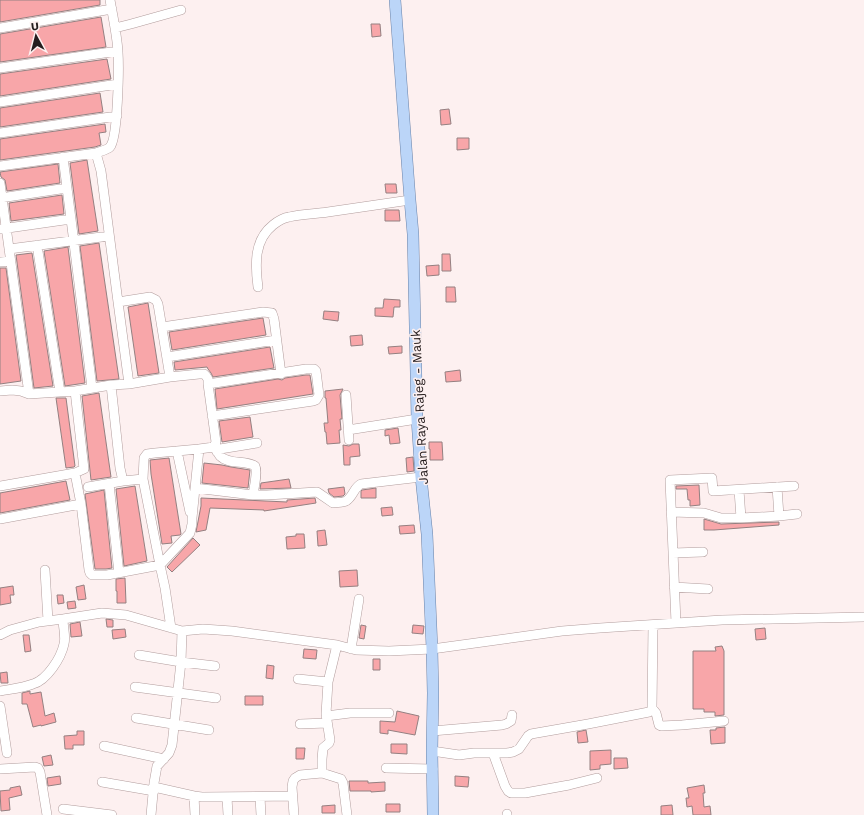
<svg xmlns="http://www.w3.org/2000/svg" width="864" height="815" font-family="'Work Sans',sans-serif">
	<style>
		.building { fill: #f8a6a9; stroke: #948081 }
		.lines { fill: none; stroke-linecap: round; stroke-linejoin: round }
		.minor-casing { stroke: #b29d9d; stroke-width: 10 }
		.major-casing { stroke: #6982a8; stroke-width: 12 }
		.minor { stroke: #fff; stroke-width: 9 }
		.major { stroke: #bbd5f8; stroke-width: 11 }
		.labels { text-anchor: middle; stroke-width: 3; stroke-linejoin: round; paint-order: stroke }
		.street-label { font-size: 13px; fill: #251d1e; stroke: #fdf0f0 }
	</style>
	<rect width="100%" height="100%" fill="#fdf0f0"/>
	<!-- building -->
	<path class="building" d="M0 0H100V5L0 22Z
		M101 17 106 47 0 62V34Z
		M371 24H380L381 36 372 37Z
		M107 59 111 79 0 96V74Z
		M100 93 103 112 0 127V108Z
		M449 109 451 124 441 125 440 110Z
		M105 124 106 132 99 133 101 145 95 147 0 160V139Z
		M457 138H469V149L457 150Z
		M87 160 98 231 79 234 70 163Z
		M58 164 60 183 7 191 5 180 1 177 0 172Z
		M385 184H396L397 193H386Z
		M62 195 64 214 11 221 9 203Z
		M385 210H399L400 221H385Z
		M99 243 119 379 97 381 80 246Z
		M68 247 85 383 65 386 44 251Z
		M32 253 53 386 34 388 16 255Z
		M442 254H450L451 271H442Z
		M439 265V275L427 276 426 266Z
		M0 268H6L21 381 0 384Z
		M446 287H455L456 302H446Z
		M384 299 400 300V307H394L393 317 375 316V308H383Z
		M148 303 159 373 138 376 128 307Z
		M324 311 339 312 338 321 323 319Z
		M263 318 266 335 172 350 169 332Z
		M362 335 363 345 351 346 350 336Z
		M402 346V353L389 354 388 347Z
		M270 347 274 368 213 377 211 373 208 369 207 367 175 370 174 362Z
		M460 370 461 381 446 382 445 372Z
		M306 375H310L313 394 217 409 215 389 278 379 282 380 285 378Z
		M343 389 340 395 342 419H340L341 430H339L340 443 327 444 326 432H325L324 423H328L326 398H325V391Z
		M99 393 111 477 91 480 82 396Z
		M56 398H66L75 466 74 467 66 468Z
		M250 417 253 437 222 442 219 421Z
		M398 428 400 443 390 444 389 435 385 436V430Z
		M429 442H442L443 460H430V449H429Z
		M353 444H359L360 456 350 457V465H344L343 445 349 446Z
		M413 457 414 471 407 472 406 458Z
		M169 458 181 534 180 535 171 536 172 543 162 544 151 474 150 460Z
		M204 463 222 465 231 467 250 470 248 488 202 483Z
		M289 479 291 488 260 489 261 483Z
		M66 481 70 500 0 513V493Z
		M699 485 700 505 690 506V500H688L687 489H676V486Z
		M135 486 147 561 124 566 116 489Z
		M344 487 345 494 343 496 334 497 329 493 328 489Z
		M376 488V498H361V491L362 490Z
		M104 490 112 568 106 569H95L85 494Z
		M201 498 287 502V500L315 498 316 503 264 511V510L210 508 206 530 196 532 201 506Z
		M392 507 393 515 382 516 381 508Z
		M704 519 721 524 779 522V525L714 530H704Z
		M414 525 415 533 400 534 399 526Z
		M325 530 327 545 318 546 317 531Z
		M296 534H304L305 548 287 549 286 537 296 536Z
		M193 538 200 545 172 572 167 567Z
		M357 570 358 586 340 587 339 571Z
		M125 578 126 603H117V591H116V579Z
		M84 585 86 599 78 600 76 587Z
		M13 586 14 595H10L11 603 0 605V588Z
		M57 595H63L64 603 58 604Z
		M75 601 76 608 68 609 67 602Z
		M106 619 113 620V627H107Z
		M80 622 82 636 71 637 70 624Z
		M361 625 366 626 364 639 359 638Z
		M413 625 424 626 423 634 412 633Z
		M765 628 766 639 756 640 755 629Z
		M125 629 126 637 113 639 112 630Z
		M23 635H29L31 651 25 652Z
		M722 646 724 651V715L715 716V712H704V709H693V651H716L715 647Z
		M304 649 317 650 316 659 303 658Z
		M373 659H380V670H373Z
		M267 665 274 666 273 679 266 678Z
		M7 672 8 683H1L0 673Z
		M30 691V694L41 692 45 716 54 713 56 722 41 726V725L33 727 27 704H22V693Z
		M245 696H263V705H245Z
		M397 711 419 716 415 735 388 730V734L380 733V721L395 722Z
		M725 727V743L711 744 710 730H716V728Z
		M586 730 588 742 578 743 577 732Z
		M77 731H84V745H73V749H65L64 736 77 735Z
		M391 744H407V754L391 753Z
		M296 748H305L304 759H296Z
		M611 750V764L600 765V769L590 770V751Z
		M51 755 53 765 44 766 42 757Z
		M614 758H627L628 768 614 769Z
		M60 776 61 784 48 786 47 778Z
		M455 776 469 777 468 787 455 786Z
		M349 781H368V783L385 782V791L371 792V791H350Z
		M704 785 705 793H703L704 807 710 806 711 815H693L692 806 687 807 686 798H689L687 788Z
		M20 786 22 795 9 798 10 810 1 811 0 791 10 790V788Z
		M386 804H400V812H386Z
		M335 805V813H322V806Z
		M672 805 673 815H661V806Z"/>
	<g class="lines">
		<defs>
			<path id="minor" d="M0 28 112 9
				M115 28 131 24 181 10
				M0 68 118 51
				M0 102 118 84
				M0 133 117 116
				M96 153 101 171 118 302 150 297 156 300 158 304 170 377
				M63 157 71 219 92 388
				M0 166 96 153C101 151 107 150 110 147 118 138 119 67 118 52 117 35 113 17 110 0
				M0 183 29 394
				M0 198 67 188
				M1 229 71 219
				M37 245 60 392
				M9 249 109 236
				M0 262 11 261
				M258 287C255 264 254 240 273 225 278 221 283 218 289 217 302 214 315 214 328 212 355 208 382 204 410 200
				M118 302 129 384
				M162 327 263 312 272 313 274 319 281 374
				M167 357 276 340
				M208 384 306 369H314L316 371 319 395 316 400 313 401 212 416
				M0 391 12 390 21 391 29 394 75 391 111 385 129 384 170 377 199 374H204L206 376 208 379V384L216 442 214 447 199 449 192 518V524L190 533 160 565 165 588 171 628
				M346 395 349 440
				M348 430 417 419
				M214 447C216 450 218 453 220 456 229 465 245 460 255 466 258 472 254 487 253 495H267L317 492 320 494 333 503C337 502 342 503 346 501 353 497 354 487 361 484L421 477
				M177 451 190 512
				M217 452 220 449 257 443
				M143 479 144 458 147 454 155 453 199 449
				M109 484 119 573
				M0 486 75 473 84 469 75 391
				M88 487 123 481
				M777 487 779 516 797 514
				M195 488 253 495
				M739 490 741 518
				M81 504 89 570 90 573 92 575H107L160 565 143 479 123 481 120 468 111 385
				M671 512 704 513 721 518H741L779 516
				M0 519 81 504 75 473
				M673 553 703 552
				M45 570 48 621
				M674 587 708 589
				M676 623 670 480 712 478 713 491 794 486
				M0 635 10 630 39 622 63 619 102 613 126 615 182 631 203 629 232 631 337 645 356 650 389 651 432 649 562 631 600 628 722 620 864 617
				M351 649 359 599
				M139 655 181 662 215 666
				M298 679 328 682 337 645
				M135 687 216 698
				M0 691C11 689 23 688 33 684 47 680 61 658 64 644 66 637 63 627 63 619
				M0 706 7 753
				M652 708 656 713 659 725 661 726 682 725 724 721
				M326 716 350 713H389
				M136 718 209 730
				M300 724 327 723
				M432 731 502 725 506 724 511 721 512 715
				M104 746 164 759
				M432 751 459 755 474 753H507L513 752 519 749 528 736 531 734 588 724 649 712 652 710V708L653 625
				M493 753 505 786 508 791 511 793H525L569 785 597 778
				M386 768 433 769
				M0 769 35 767 38 768 40 772 47 815
				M322 773V759L323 748 329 743 330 740 326 714 328 682
				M102 782 154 791
				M154 787 194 796 202 797 292 796
				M194 796 195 815
				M227 797 228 815
				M260 797 261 815
				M63 809 112 815
				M151 815 154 783 157 766 169 753 172 745 181 662 182 631
				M294 815 292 787 293 781 295 778 300 775 322 773 341 779 343 783 347 815
				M507 815V814"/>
			<path id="major" d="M395 0 410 200 413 234 417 419 421 477 427 534 432 649 433 693 432 751 433 815"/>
		</defs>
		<!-- minor casing -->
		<use href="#minor" class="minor-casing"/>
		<!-- major casing -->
		<use href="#major" class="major-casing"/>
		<!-- minor -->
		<use href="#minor" class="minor"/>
		<!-- major -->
		<use href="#major" class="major"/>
	</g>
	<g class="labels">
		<!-- street labels -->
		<g class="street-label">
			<text transform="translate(419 407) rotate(-93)" y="5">Jalan Raya Rajeg - Mauk</text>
		</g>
	</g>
	<!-- north arrow -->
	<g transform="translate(36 36) rotate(353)" stroke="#fdf0f0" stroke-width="3" paint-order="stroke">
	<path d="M0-3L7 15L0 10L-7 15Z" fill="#251d1e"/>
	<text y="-6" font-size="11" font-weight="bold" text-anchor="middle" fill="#251d1e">U</text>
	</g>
</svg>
